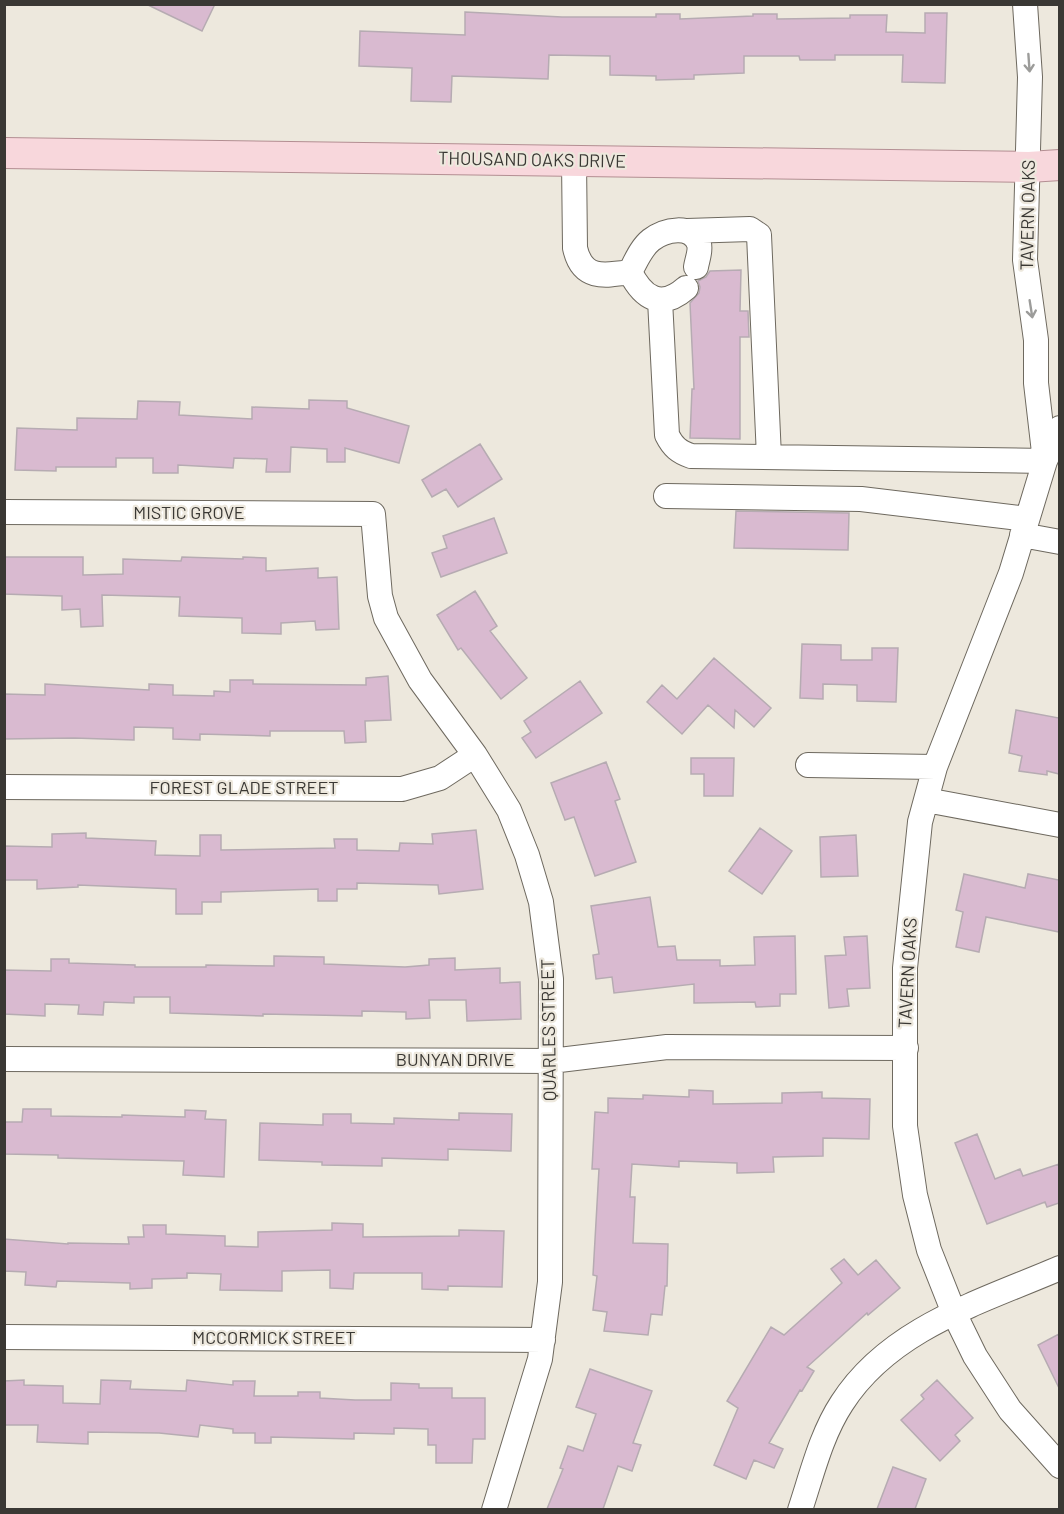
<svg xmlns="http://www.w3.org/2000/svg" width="1064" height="1514" font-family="Barlow,sans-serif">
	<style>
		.building { fill: #d9bad0; stroke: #b6abb2; stroke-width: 1.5 }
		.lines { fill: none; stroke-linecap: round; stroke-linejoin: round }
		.minor-casing { stroke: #6e695f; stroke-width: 26 }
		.major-casing { stroke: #b38e92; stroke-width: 32 }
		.minor { stroke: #fff; stroke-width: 24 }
		.major { stroke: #f8d7dc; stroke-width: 30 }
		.oneway { stroke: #9c9c9a }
		.labels { text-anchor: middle; stroke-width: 4.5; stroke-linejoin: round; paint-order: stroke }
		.street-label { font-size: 18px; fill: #3a3834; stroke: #ede8dd }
	</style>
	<rect width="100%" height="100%" fill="#ede8dd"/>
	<!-- building -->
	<path class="building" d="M146 4H215L202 31Z
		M465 12 562 17H656V14H680V19L753 16V14H777V19L850 18V15H887L886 32 925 33V13H947L945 83 902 82 903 55H835V60H800L799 56H744V73L694 75V79L656 80V76L610 75V56L549 55 548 79 452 76 451 102 411 101 412 68 359 66 360 31 465 35Z
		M741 270 740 311H748L749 337H740V439L690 438 692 389H694L690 303 699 293 700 287 698 281 706 277 710 271Z
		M309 400 347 401V408L409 426 399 463 345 448V462H327V449L291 447 290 472H266L267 459 234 458 233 468 178 465V473H153V458H116V467H56V471L15 470 17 428 77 430V418L137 419 138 401 180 402 179 415 252 419V407L309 409Z
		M480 444 502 479 458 507 446 489 432 497 422 480Z
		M736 511 849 513 848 550 734 548Z
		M494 518 507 553 441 577 432 553 447 548 443 536Z
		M4 557H83V575L123 574V559L181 561 182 557 243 559V557L266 558V571L318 568V578L337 577 339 629 316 630 315 621 281 623V634L242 633V618L179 616 180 597 102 595 103 626 81 627 80 609 62 610V596L4 594Z
		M475 591 497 626 490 631 527 678 501 699 461 648 458 650 437 615Z
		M802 644 841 645V660H872V648H898L896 702 857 701V685L823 684V699L800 698Z
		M714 658 771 708 754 727 735 710 734 728 708 705 682 734 647 702 662 685 677 699Z
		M388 676 391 720 365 721 366 742 345 743 344 731H270V736L200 734V740L173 739V728L134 727V740L74 738 4 739V694L45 695V684L149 690V684L173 685V695L214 696V691L230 692V680H253V684L366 685V678Z
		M580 681 602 713 536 758 522 738 531 732 524 721Z
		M1016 710 1059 718V774L1047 771V775L1019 771 1022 756 1009 753Z
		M691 758H734L733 796H704V774H691Z
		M606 762 620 799 615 801 636 862 595 876 574 817 565 820 551 783Z
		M760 828 792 851 762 894 729 871Z
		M476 830 483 889 439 894 438 885 357 883V889H337V901H318V889L221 892V902H202V914H176V889L78 885V887L37 889V880H4V846L52 847V834L86 833V838L156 841 155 855 200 856V835H221V850L335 848 334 839H357V850L399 851 400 843 433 844 432 834Z
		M856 835 858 876 821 877 820 837Z
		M964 874 1025 888 1028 874 1059 880V932L986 917 979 952 956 947 963 912 956 910Z
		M650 897 658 947 675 946 677 960H720V966L755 965 754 937 795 936 796 994H780V1006L756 1007 755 1002 694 1003V984L614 993 612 977 596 979 593 955 599 954 591 906Z
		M867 936 870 988 847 989 849 1006 829 1008 825 956 846 955 844 937Z
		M274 956 324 957V964L405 967 429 965V959L455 958V970L500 968V983L520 982 521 1019 467 1021 466 1000H429L430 1018 406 1019V1012L362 1011V1016L263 1014V1016L170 1013V997H134V1003L104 1002 103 1015 78 1014 79 1005 45 1004V1016L4 1014V970L51 971V959H69V963L135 965V967H206V965L274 966Z
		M689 1090 713 1091V1104L782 1103V1093L822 1092V1098L870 1099 869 1139 823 1138V1156L773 1157 774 1172 737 1173V1163L679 1161V1167L632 1164 630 1197H635L633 1243 668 1244 667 1286H665L662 1315 651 1314 648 1335 604 1331 607 1312 593 1310 597 1276 593 1275 599 1169H592L595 1112 608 1113V1098L643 1099V1095L689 1097Z
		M23 1109H51V1116L122 1117V1115L185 1117V1110L206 1111 205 1119 226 1120 224 1177 183 1175 184 1161 58 1158V1155L4 1154V1122H22Z
		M459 1113 512 1114 511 1151 448 1149V1160L382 1158V1166L322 1165V1162L259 1160 260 1123 323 1125V1114H351V1123L394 1124V1118L459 1120Z
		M977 1134 995 1179 1020 1169 1023 1176 1059 1164V1203L1047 1207 1045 1202 987 1224 955 1143Z
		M332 1223 363 1224V1237L459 1236V1230L504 1231 502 1287 448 1286V1290L422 1289V1273H354L353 1289 330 1288V1270L282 1271V1291L220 1290 221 1274 187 1273V1278L152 1279V1288L130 1289V1283L57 1281 56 1287 25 1285 26 1272 4 1271V1239L68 1244V1243L129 1244 128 1237H144L143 1225H166V1234L225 1236V1246L258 1247V1232L332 1230Z
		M844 1259 858 1275 876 1260 900 1288 868 1315 867 1313 807 1367 814 1371 802 1391 800 1390 769 1443 783 1449 774 1468 754 1460 746 1479 714 1465 738 1408 727 1401 771 1327 784 1335 842 1283 831 1269Z
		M1059 1334V1388L1038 1345Z
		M590 1369 652 1391 633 1443 641 1445 632 1471 618 1466 603 1509H547L563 1469 560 1468 568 1446 583 1451 596 1414 576 1407Z
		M24 1380V1385L63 1386V1403L100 1404 101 1380 131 1381 130 1389 186 1391 187 1380 233 1385V1381H255L254 1396H298V1392H320V1398L355 1400H391V1383L419 1384V1388H452V1398H485V1439H473L472 1463H436V1445H428V1429L394 1428V1434L354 1433V1439L271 1437V1443H255V1433H233V1429L200 1425 198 1437 159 1433 88 1432V1444L37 1442 38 1425H4V1381Z
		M937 1380 973 1418 955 1435 960 1441 940 1461 901 1420 924 1399 921 1395Z
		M893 1467 926 1479 915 1509H877Z"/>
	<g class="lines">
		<defs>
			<path id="minor" d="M1025 4 1030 77 1025 260 1036 340V383L1045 461
				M574 161 575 248C582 280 604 276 630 272
				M687 231 750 229 759 235 769 457
				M686 288C661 310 643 298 630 272 636 261 641 248 651 240 664 230 692 223 699 244 701 251 697 260 696 267
				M660 300 667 435C673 447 679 452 691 456L1045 461
				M1060 428 1045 461 1011 573 935 767 920 822 905 968V1126L915 1195 929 1250 954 1313 975 1356 1010 1410 1060 1466
				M666 496 861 499 1027 519
				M4 512 373 514 380 596 386 618 420 680 475 755 509 810 527 855 541 902 551 979 550 1282 540 1359 494 1510
				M1022 535 1060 542
				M808 765 935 767
				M4 787 402 789 440 778 475 755
				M926 800 1060 825
				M4 1059 551 1061 667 1047 906 1048
				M4 1337 543 1340
				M800 1510C812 1474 821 1435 842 1403 890 1328 981 1302 1060 1268"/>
			<path id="major" d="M4 153 1029 167 1060 165"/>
		</defs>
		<!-- minor casing -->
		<use href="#minor" class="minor-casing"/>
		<!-- major casing -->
		<use href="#major" class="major-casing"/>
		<!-- minor -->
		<use href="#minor" class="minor"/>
		<!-- major -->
		<use href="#major" class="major"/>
	</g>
	<!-- one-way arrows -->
	<defs><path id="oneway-shaft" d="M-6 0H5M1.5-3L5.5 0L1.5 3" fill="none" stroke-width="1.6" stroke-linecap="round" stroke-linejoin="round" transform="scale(1.5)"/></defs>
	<g class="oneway">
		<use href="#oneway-shaft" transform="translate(1029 63) rotate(86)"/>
		<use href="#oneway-shaft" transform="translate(1031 309) rotate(81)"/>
	</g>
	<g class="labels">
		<!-- street labels -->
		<g class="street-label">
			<text transform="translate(532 160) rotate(1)" y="6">THOUSAND OAKS DRIVE</text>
			<text transform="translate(1028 215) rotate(-89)" y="6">TAVERN OAKS</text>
			<text x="189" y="519">MISTIC GROVE</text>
			<text x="244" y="794">FOREST GLADE STREET</text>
			<text transform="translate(908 973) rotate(-87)" y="6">TAVERN OAKS</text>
			<text transform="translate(549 1030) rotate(-91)" y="6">QUARLES STREET</text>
			<text x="455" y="1066">BUNYAN DRIVE</text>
			<text x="274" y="1344">MCCORMICK STREET</text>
		</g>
	</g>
	<!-- border -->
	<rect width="1064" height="1514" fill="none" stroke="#3a3834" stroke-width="12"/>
</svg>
